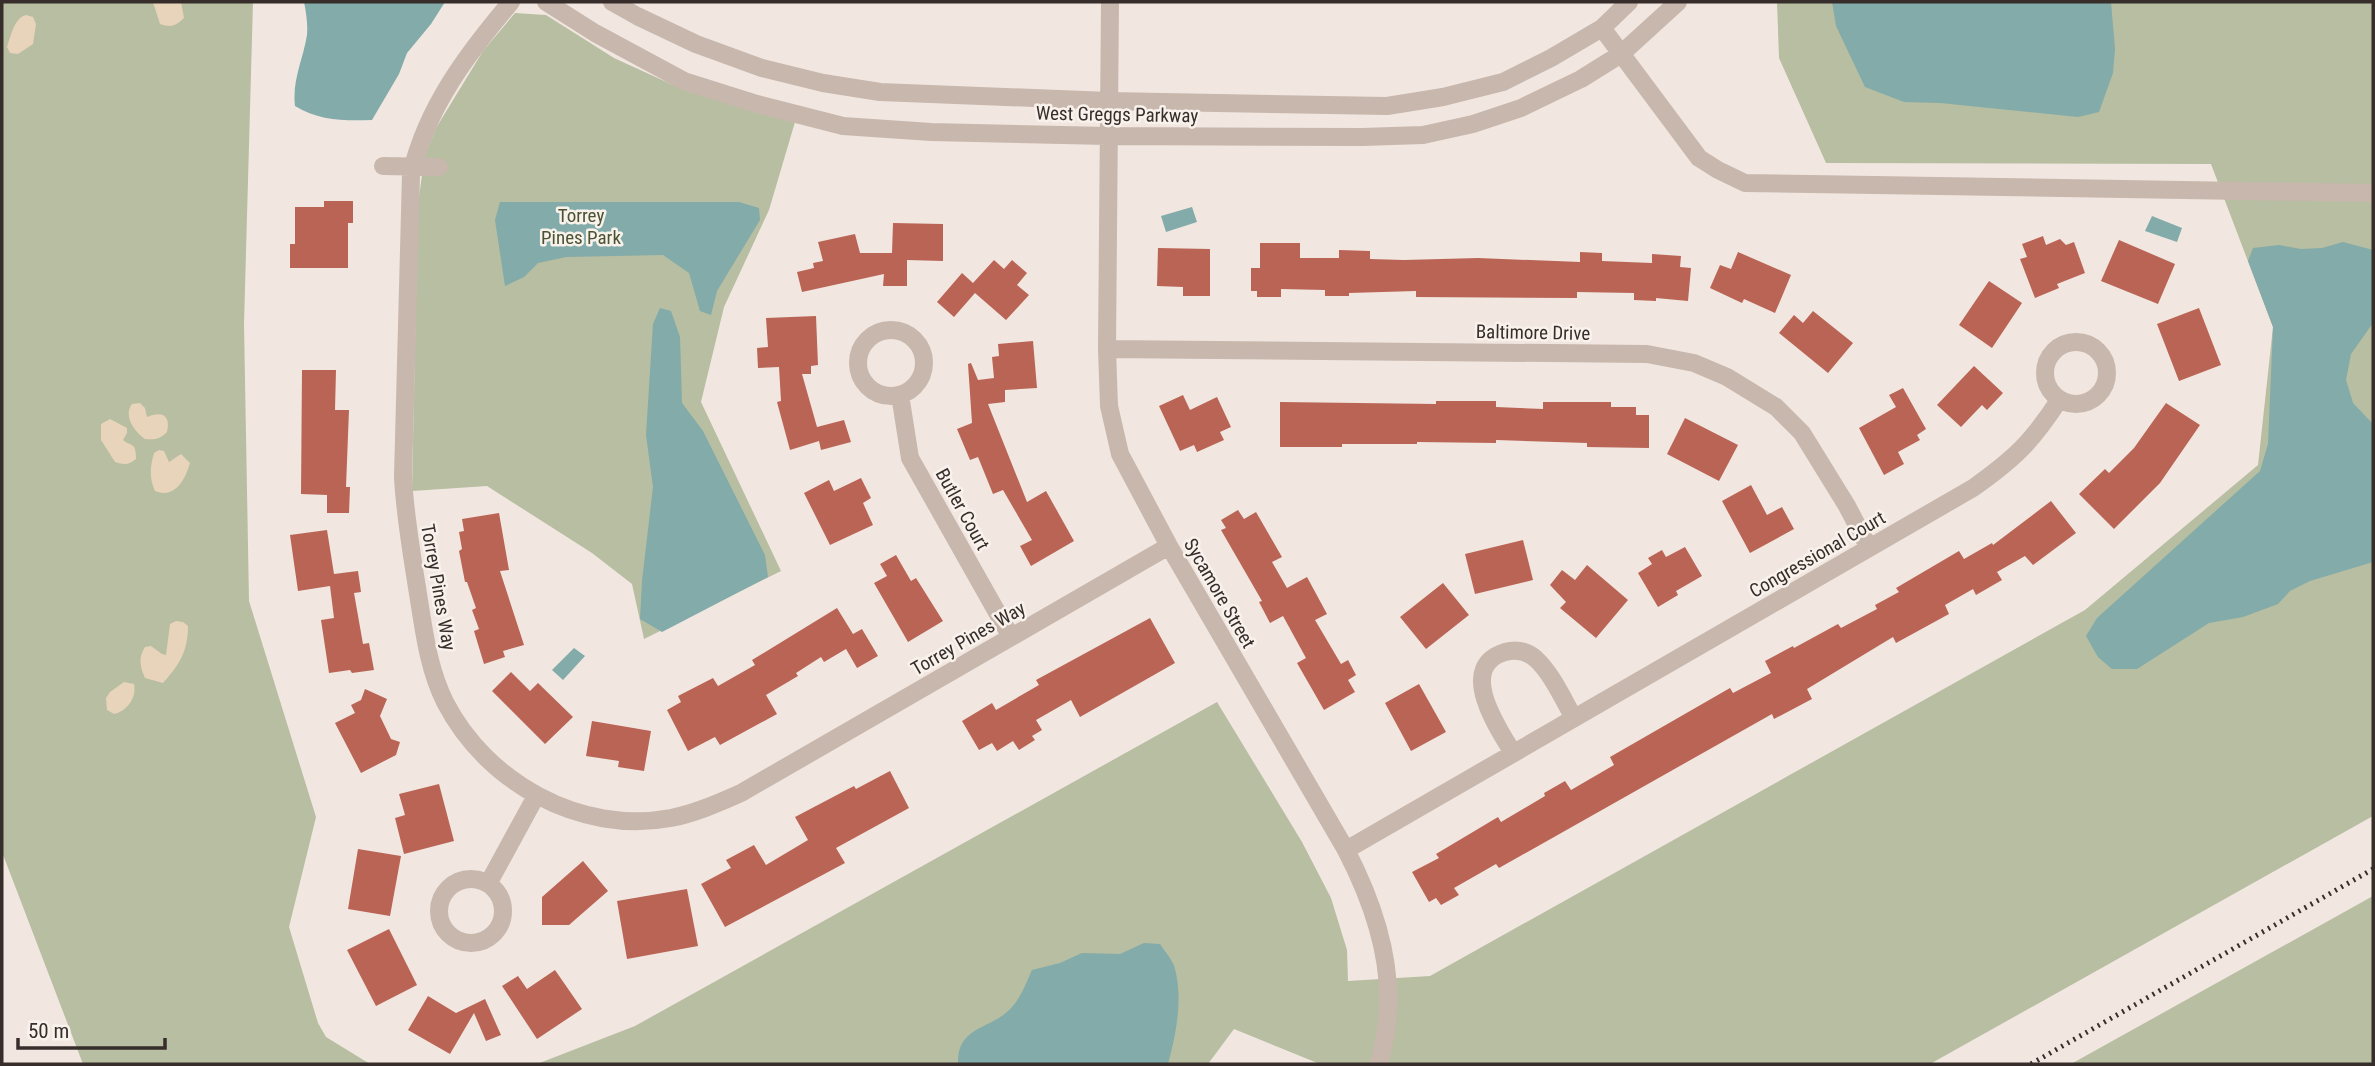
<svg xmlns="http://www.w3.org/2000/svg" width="2375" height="1066" font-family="'Roboto Condensed',sans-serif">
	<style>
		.green { fill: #b7bea1 }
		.sand { fill: #e8d4bb }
		.water { fill: #82aba9 }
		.building { fill: #ba6455 }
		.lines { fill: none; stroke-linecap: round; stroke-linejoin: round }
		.minor { stroke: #c8b7ad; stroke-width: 18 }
		.rail { stroke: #372e2b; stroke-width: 5; stroke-dasharray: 2 5; stroke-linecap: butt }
		.labels { text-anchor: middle; stroke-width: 5; stroke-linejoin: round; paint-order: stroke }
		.street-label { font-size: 19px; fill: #372e2b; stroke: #f9f2ec }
		.park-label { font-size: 19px; fill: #4a5331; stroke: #f9f2ec }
	</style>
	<rect width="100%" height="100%" fill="#f1e7e0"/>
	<!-- green -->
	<path class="green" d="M2 2H253L244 324 249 601 316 817 289 927 318 1023 326 1037 370 1064H83L2 852Z
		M1777 2H2373V816L1930 1064H1320L1234 1029 1208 1064H537L635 1026 1217 702 1302 842 1331 898 1347 950 1348 981 1430 976 2085 610 2258 465 2273 327 2211 164 1826 163 1779 58Z
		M515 13 546 15 614 58 684 90 795 122 769 210 724 307 701 402 781 571 644 639 632 584 592 553 487 486 412 491 418 203 425 155 436 128 483 51Z
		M2373 896V1064H2071Z"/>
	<!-- sand -->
	<path class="sand" d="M153 2H181L184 18C176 26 171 28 160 24Z
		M26 15 33 17 36 24 33 44 18 54 10 53 7 47C11 36 14 18 26 15Z
		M140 403 145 408 147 417C161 411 171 414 167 432 160 439 155 440 145 439 134 431 123 416 132 404Z
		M110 419 127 428V433L123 440C132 447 136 442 136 459 129 465 124 465 115 462L101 440V424Z
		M159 450 164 451 169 462 181 454 190 463C185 480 175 499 155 491 149 478 150 467 154 453Z
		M176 621 183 622 188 626C188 652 179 665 163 683L145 678C140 667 138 658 145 647L151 646 162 654 166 655 170 624Z
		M124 682 134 684C137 698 127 711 114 714L107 710 106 698 110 692Z"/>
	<!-- water -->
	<path class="water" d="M304 2H445L431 24 407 53 399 74 372 120C346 121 319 121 295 106 292 80 303 60 307 35 308 24 306 12 304 2Z
		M1832 2H2111L2115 49 2113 73 2099 112 2078 117 1940 103 1904 102 1865 87 1836 26Z
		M500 202H739L759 208 760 220 717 291 711 315 700 311 689 273 663 255 566 257 538 263 524 277 505 286 495 220Z
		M1192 207 1197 222 1166 232 1161 216Z
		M2152 216 2182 228 2177 242 2145 231Z
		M2343 242 2373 250V323L2351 354 2346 380 2353 403 2373 424V562L2310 581 2290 591 2278 604 2243 617 2209 623 2137 669H2112L2098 657 2086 636 2097 618 2260 471 2268 444 2273 327 2248 261 2253 248 2279 245 2301 249 2322 248Z
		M660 308 671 311 680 337 682 403 703 431 765 555 768 577 662 632 640 619 642 581 653 487 646 435 653 324Z
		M574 648 585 656 563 680 552 670Z
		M1144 943 1160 944C1165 952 1173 960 1175 969 1183 999 1176 1035 1168 1064H958C957 1028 986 1030 1007 1012 1019 1002 1026 984 1032 970L1060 963 1082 953 1120 954Z"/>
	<!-- building -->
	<path class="building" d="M324 201H353V223H348V268H290V244H295V207H324Z
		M893 223 943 224V261L907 260V286H883L884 274 802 292 797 272 814 268 813 263 823 261 818 242 855 234 860 253H892Z
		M2043 236 2046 245 2060 239 2066 245 2074 242 2085 273 2057 284 2059 288 2035 298 2020 259 2027 257 2022 244Z
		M2119 240 2175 264 2158 304 2101 281Z
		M1260 243H1300V258H1339V250L1370 251V259L1404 260 1478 258 1580 262V252L1602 253V261L1652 263V254L1681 256 1680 267 1691 268 1688 301 1656 298V301L1634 300V293L1577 292V298L1416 297V291L1349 293V296H1325V290L1281 289V297H1257V291H1251V268H1260Z
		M1158 248 1210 249V296H1183V287L1157 286Z
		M1738 252 1791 275 1775 313 1744 299 1742 303 1710 288 1720 265 1731 269Z
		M994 260 1004 269 1012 260 1027 273 1017 285 1029 295 1006 320 975 293 954 317 937 302 962 273 973 283Z
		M1989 281 2022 303 1992 348 1959 325Z
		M2199 308 2221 365 2179 381 2157 324Z
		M1813 311 1853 343 1828 373 1779 333 1794 315 1803 323Z
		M816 316 818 365 811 366V374H802L817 427 844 420 851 442 821 450 819 441 790 450 777 402 781 401 779 367 758 368 757 348 768 347 766 318Z
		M1033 341 1037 388 1005 390V402L988 404 1027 502 1046 491 1074 541 1031 566 1020 546 1032 540 1003 490 993 494 978 457 970 460 957 429 972 423 968 364 971 363 978 380 994 378 992 357 999 356 998 344Z
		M1974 366 2003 393 1987 410 1982 405 1961 427 1937 405Z
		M302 370H336L335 410H349L346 487H350L349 513H327V495L301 494Z
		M1903 388 1926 429 1917 435 1920 440 1898 452 1904 464 1884 475 1859 428 1896 407 1889 395Z
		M1183 395 1190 410 1217 397 1231 427 1220 432 1224 440 1197 452 1194 445 1180 451 1159 406Z
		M1436 401H1496V407L1543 409V402H1611V407H1636V415H1649V448L1587 447V443L1496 440V443L1417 442V444H1342V447H1280V402L1436 404Z
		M2166 403 2200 425 2160 483 2114 529 2079 494 2105 469 2109 473 2134 448Z
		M1685 418 1738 445 1719 481 1667 454Z
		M861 478 871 498 863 503 873 525 830 545 804 493 829 480 834 491Z
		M1751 485 1767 515 1782 507 1794 529 1750 553 1722 501Z
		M2051 501 2076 533 2033 565 2025 556 1997 572 2002 580 1976 595 1973 589 1945 605 1949 614 1896 643 1893 637 1807 689 1812 699 1774 719 1772 714 1499 868 1496 864 1454 888 1459 895 1441 905 1436 898 1429 902 1412 872 1439 858 1436 854 1498 817 1501 822 1545 796 1544 793 1565 781 1571 790 1614 765 1610 757 1730 688 1733 693 1771 673 1765 661 1793 646 1794 648 1838 624 1841 628 1877 609 1875 605 1899 592 1896 588 1959 551 1964 559 1992 543 1993 545Z
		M1238 510 1244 519 1256 512 1282 557 1272 562 1287 588 1307 577 1327 614 1315 620 1341 664 1348 660 1356 675 1348 680 1355 692 1324 710 1297 663 1306 658 1283 616 1270 623 1259 602 1262 601 1221 530 1226 528 1221 520Z
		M499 513 509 570 500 571 524 645 503 651 505 657 484 664 474 631 479 629 472 610 476 608 467 582H465L459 551 462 549 459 532 464 531 462 519Z
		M327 530 334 574 358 571 361 592 354 593 363 644 369 643 374 670 352 673 350 670 329 673 321 620 334 618 330 586 298 591 290 535Z
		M1523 540 1533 580 1475 594 1465 554Z
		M1685 547 1702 576 1676 591 1678 595 1658 607 1638 573 1652 564 1648 558 1662 550 1666 557Z
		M896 555 911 581 916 578 943 621 908 642 874 583 887 576 880 564Z
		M1587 565 1628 600 1596 638 1560 608 1566 602 1550 585 1562 570 1575 580Z
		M1443 583 1469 615 1426 649 1400 617Z
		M837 608 853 634 862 629 878 656 857 668 846 649 824 662 821 657 796 673 798 676 766 695 777 714 720 745 715 737 688 751 667 710 681 702 678 696 713 678 718 686 755 665 752 660Z
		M1150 618 1175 663 1080 717 1071 700 1036 720 1042 730 1032 736 1035 740 1019 750 1013 741 997 751 992 743 979 750 962 721 992 703 996 710 1039 685 1036 680Z
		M511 672 530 691 538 683 573 717 545 744 492 691Z
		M1419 684 1446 732 1411 751 1385 703Z
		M365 689 387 699 380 716 391 739 400 742 396 755 361 773 335 723 355 713 351 705 361 700Z
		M592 721 651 731 644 771 618 767 619 761 586 756Z
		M890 771 909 808 836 848 845 863 725 927 701 884 731 868 726 860 754 845 766 865 808 840 795 817 854 786 856 789Z
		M439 784 454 841 404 854 395 818 405 815 399 794Z
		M358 849 401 856 390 916 348 909Z
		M583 861 608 891 569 925H542V897Z
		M687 889 698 946 627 959 617 901Z
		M389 929 417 985 376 1006 347 950Z
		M555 970 582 1009 537 1039 502 986 518 976 527 989Z
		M428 996 456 1013 485 999 501 1035 486 1041 474 1013 450 1054 408 1030Z"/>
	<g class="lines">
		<!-- minor -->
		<path class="minor" d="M511 2C467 54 427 107 411 174L403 477C405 517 412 555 418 594 424 630 428 668 445 702 486 782 580 835 671 818 696 813 718 803 741 793L1169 546
			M546 2 595 33 684 81 757 104 843 126 931 132 1108 136 1362 137 1423 135 1473 124 1521 108 1581 79 1621 54 1678 2
			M612 2 637 16 696 44 762 68 823 83 880 92 1109 101 1387 106 1443 97 1503 82 1551 58 1602 28 1629 2
			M1110 2 1107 349 1109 406 1120 454 1169 546 1346 850C1373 902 1394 961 1387 1022 1386 1036 1382 1050 1379 1064
			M1602 28 1699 158 1718 170 1745 183 2373 193
			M383 166 439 167
			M858 363a33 33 0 1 1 66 0a33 33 0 1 1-66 0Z
			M2045 373a31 31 0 1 1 62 0a31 31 0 1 1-62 0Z
			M1107 349 1647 354 1694 363 1727 377 1776 407 1802 433 1847 506 1869 548
			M900 395 910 458 1011 637
			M1513 753C1498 728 1456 667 1505 652 1516 649 1527 651 1536 659 1552 674 1563 699 1574 718
			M1346 850 1973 488C2014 459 2032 442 2059 400
			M439 911a32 32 0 1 1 64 0a32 32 0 1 1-64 0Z
			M488 884 536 796"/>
		<!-- rail -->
		<path class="rail" d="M2031 1064 2373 869"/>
	</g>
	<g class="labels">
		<!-- street labels -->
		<g class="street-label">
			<text transform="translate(1117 114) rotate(1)" y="7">West Greggs Parkway</text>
			<text transform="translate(1533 332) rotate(1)" y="7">Baltimore Drive</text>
			<text transform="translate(963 509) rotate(61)" y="7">Butler Court</text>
			<text transform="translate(1817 554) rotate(-30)" y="7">Congressional Court</text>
			<text transform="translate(439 587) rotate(80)" y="7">Torrey Pines Way</text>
			<text transform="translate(1220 593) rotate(60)" y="7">Sycamore Street</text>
			<text transform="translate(968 638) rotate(-30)" y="7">Torrey Pines Way</text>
		</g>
		<!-- park labels -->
		<g class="park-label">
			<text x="581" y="222">Torrey<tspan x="581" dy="22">Pines Park</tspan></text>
		</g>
	</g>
	<!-- border -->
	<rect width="2375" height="1066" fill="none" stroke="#372e2b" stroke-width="7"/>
	<!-- scale -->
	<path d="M18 1038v10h147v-10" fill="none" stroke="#372e2b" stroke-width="3.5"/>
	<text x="28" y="1038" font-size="21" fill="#372e2b" stroke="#f9f2ec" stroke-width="5" paint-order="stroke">50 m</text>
</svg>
